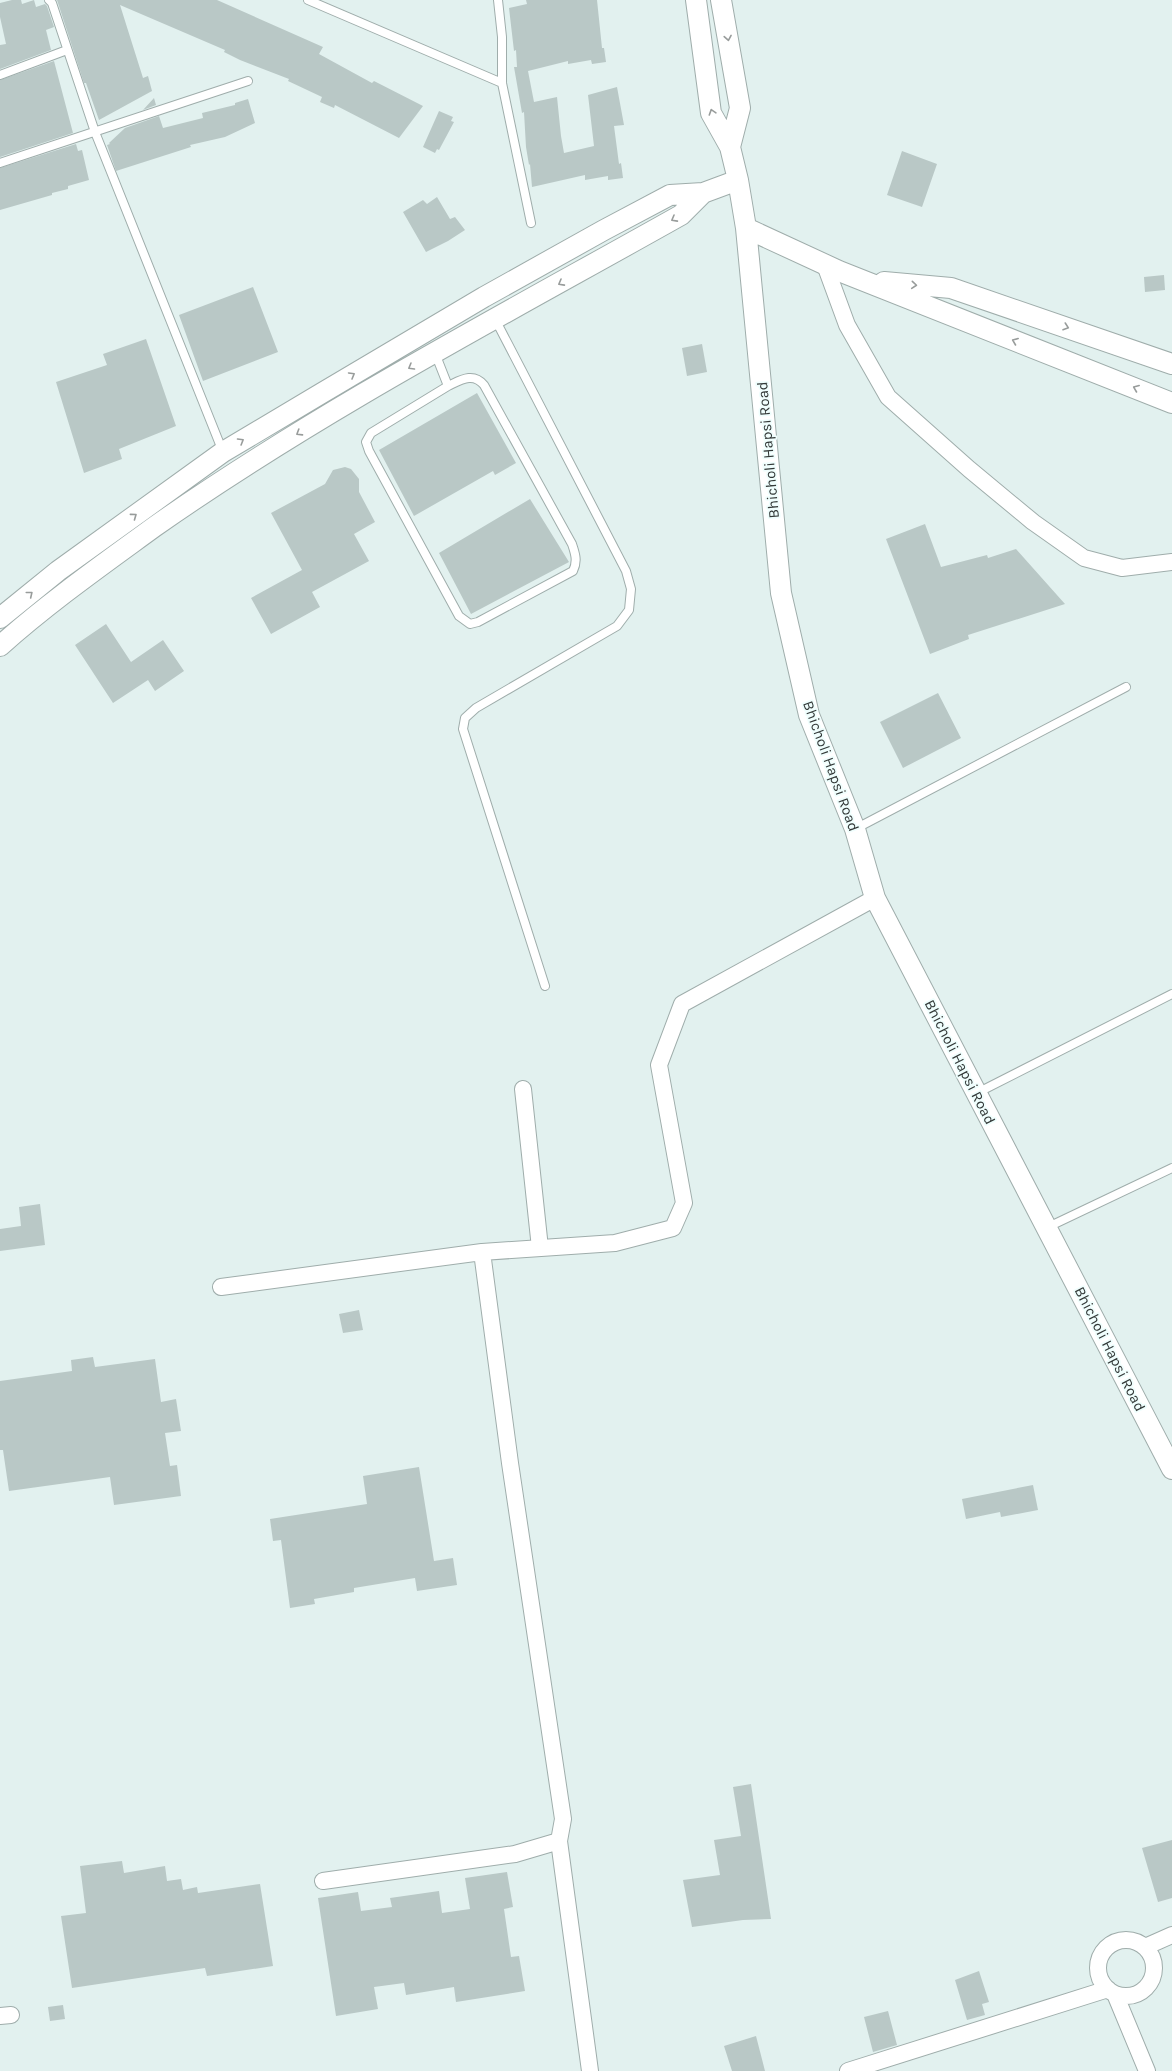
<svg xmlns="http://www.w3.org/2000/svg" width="1172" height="2071" font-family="Karla,sans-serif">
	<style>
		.building { fill: #b9c8c6 }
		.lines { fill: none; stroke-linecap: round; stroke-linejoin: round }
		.service-casing { stroke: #9fadab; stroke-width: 10 }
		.minor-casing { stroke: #9fadab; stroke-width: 18 }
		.tertiary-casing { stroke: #9fadab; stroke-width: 22 }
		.service { stroke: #fff; stroke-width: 8 }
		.minor { stroke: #fff; stroke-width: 16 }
		.tertiary { stroke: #fff; stroke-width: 20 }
		.oneway { stroke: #989c9b }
		.labels { text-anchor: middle; stroke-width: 3.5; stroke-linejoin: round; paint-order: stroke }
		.street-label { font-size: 15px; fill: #323837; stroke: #effefd }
	</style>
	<rect width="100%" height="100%" fill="#e2f1ef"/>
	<!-- building -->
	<path class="building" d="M12 0H21L22 4 34 0 36 7 45 4 47 6 54 27 46 30 51 50 0 69V45L6 44 0 17V3Z
		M57 0H217L323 47 319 54 372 83 374 81 423 106 399 138 335 105 334 108 320 102 322 97 288 81 289 79 240 60 224 52 225 50 120 5 143 78 148 76 152 91 99 120 86 83H84Z
		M526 0H597L602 48H604L606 62 592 64 591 60 568 64V61L528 71 534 102 557 97 561 136 564 153 594 146 588 95 617 87 624 125 614 126 619 164 621 163 623 178 608 180V176L585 180V175L532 187 530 164 529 165 526 147 524 112 522 113 514 67H517L516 50 514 51 509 8 527 4Z
		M54 61 73 133 0 157V80Z
		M154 98 156 105 143 110Z
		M248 99 255 123 225 137 190 145 191 147 116 171 107 145 110 144 109 143 125 128 159 116 163 128 203 118 202 113 235 105V103Z
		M439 111 453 117 451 121 454 122 439 150 437 149 435 153 423 147Z
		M76 144 78 151 82 150 89 180 68 186V189L52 193V195L0 210V168Z
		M902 151 937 164 922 207 887 195Z
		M437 197 450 219 455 217 465 230 448 241 426 252 403 212 423 200 427 204Z
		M1164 275 1165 290 1145 292 1144 277Z
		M253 287 278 352 203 381 179 315Z
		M146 339 176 426 119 449 122 459 84 473 56 382 107 365 103 354Z
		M702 344 707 372 687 376 682 348Z
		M477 393 516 463 495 475 493 471 414 516 379 450Z
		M345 467 351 469 359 479V492L375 522 354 534 369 561 312 592 320 607 271 634 251 598 302 570 271 513 325 484 333 470Z
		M530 499 569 562 471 614 439 553Z
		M925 524 941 567 987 555 988 558 1016 549 1065 604 968 635 969 639 930 654 886 539Z
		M106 624 131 662 163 640 184 671 155 691 148 680 113 703 75 645Z
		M938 693 961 738 903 768 880 722Z
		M40 1204 45 1245 0 1251V1229L21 1226 19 1207Z
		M359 1310 363 1330 343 1333 339 1314Z
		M93 1357 95 1367 155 1359 161 1402 176 1399 181 1431 165 1433 170 1466 177 1465 181 1496 114 1505 110 1477 9 1491 3 1450H0V1381L72 1371 71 1360Z
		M419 1467 434 1561 453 1558 457 1585 417 1591 415 1578 354 1588V1592L314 1599 315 1604 290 1608 281 1540 273 1541 270 1519 367 1504 363 1476Z
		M1033 1485 1038 1510 1001 1517 1000 1512 966 1519 962 1499Z
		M751 1784 771 1919 743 1920 692 1927 683 1880 720 1875 714 1840 741 1836 733 1787Z
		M1172 1840V1898L1158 1902 1142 1848Z
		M122 1861 124 1873 165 1866 167 1881 181 1879 183 1890 197 1887 198 1893 260 1884 273 1966 207 1976 205 1968 72 1988 61 1916 86 1913 80 1866Z
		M507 1872 513 1907 504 1909 511 1957 519 1956 525 1991 456 2002 454 1987 406 1995 404 1983 374 1987 378 2009 336 2016 318 1898 358 1892 361 1911 392 1907 390 1898 439 1891 442 1913 470 1909 465 1878Z
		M979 1971 989 2002 982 2004 985 2015 967 2020 955 1980Z
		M63 2005 65 2019 50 2021 48 2007Z
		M888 2011 897 2045 873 2052 864 2017Z
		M756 2036 765 2071H732L724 2046Z"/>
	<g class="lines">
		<defs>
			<path id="service" d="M49 0 52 3 95 132 223 452
				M308 0 502 83
				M498 0 502 37V83L531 223
				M0 75 67 50
				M0 163 248 81
				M495 319 626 571 631 589 629 610 617 626 476 708 465 718 463 729 545 986
				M435 353 448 386C461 380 473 372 484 385L572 544C575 553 578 561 573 571L478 622 470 624 459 616 369 451 366 442 371 433 448 386
				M855 829 1126 687
				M977 1093 1172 994
				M1046 1228 1172 1168"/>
			<path id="minor" d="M825 265 847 325 888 397 969 469 1033 522 1084 558 1122 568 1172 562
				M523 1089 540 1248
				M221 1287 482 1252 615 1243 673 1228 684 1203 659 1065 682 1004 875 898
				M559 1841 590 2071
				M323 1881 515 1854 559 1841 563 1819 510 1463 482 1252
				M1098 1968a28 28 0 1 1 56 0a28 28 0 1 1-56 0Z
				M1145 1947 1172 1935
				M1115 1994 1147 2071
				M0 2016 11 2015
				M848 2071 1108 1989"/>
			<path id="tertiary" d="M696 0 711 113 730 147 738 180 746 228 781 593 809 715 855 829 875 898 1172 1469
				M721 0 740 108 730 147
				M746 228 839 271 1172 403
				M884 282 951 288 1172 364
				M0 618 58 571 223 452 322 393 484 297 604 230 670 195 703 193 738 180
				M0 646C48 603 102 565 154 527 321 410 503 315 681 215L703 193"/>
		</defs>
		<!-- service casing -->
		<use href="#service" class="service-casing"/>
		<!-- minor casing -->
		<use href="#minor" class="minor-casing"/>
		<!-- tertiary casing -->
		<use href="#tertiary" class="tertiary-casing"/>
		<!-- service -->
		<use href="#service" class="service"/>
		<!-- minor -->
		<use href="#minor" class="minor"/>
		<!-- tertiary -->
		<use href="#tertiary" class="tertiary"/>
	</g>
	<!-- one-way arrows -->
	<defs><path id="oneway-chevron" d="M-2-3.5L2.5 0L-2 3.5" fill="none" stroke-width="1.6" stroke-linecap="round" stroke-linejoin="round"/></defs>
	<g class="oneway">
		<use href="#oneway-chevron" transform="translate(728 38) rotate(80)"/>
		<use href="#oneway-chevron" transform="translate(712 112) rotate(-108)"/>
		<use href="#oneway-chevron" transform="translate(674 219) rotate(151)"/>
		<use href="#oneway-chevron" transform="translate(561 283) rotate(151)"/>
		<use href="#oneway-chevron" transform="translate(914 285) rotate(5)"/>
		<use href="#oneway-chevron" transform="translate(1066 327) rotate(19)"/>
		<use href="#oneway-chevron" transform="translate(1015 341) rotate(-158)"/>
		<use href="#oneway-chevron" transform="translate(411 367) rotate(150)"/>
		<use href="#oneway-chevron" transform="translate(352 375) rotate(-30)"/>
		<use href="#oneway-chevron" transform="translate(1136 388) rotate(-158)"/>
		<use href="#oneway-chevron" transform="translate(299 433) rotate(148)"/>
		<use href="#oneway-chevron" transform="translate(241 441) rotate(-31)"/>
		<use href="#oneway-chevron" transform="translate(134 516) rotate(-36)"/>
		<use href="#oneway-chevron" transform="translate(30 594) rotate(-39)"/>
	</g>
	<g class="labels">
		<!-- street labels -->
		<g class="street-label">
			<text transform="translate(768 450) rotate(-95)" y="5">Bhicholi Hapsi Road</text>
			<text transform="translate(831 766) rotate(70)" y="5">Bhicholi Hapsi Road</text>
			<text transform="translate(960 1062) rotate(63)" y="5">Bhicholi Hapsi Road</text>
			<text transform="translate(1110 1349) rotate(63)" y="5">Bhicholi Hapsi Road</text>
		</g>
	</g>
</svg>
